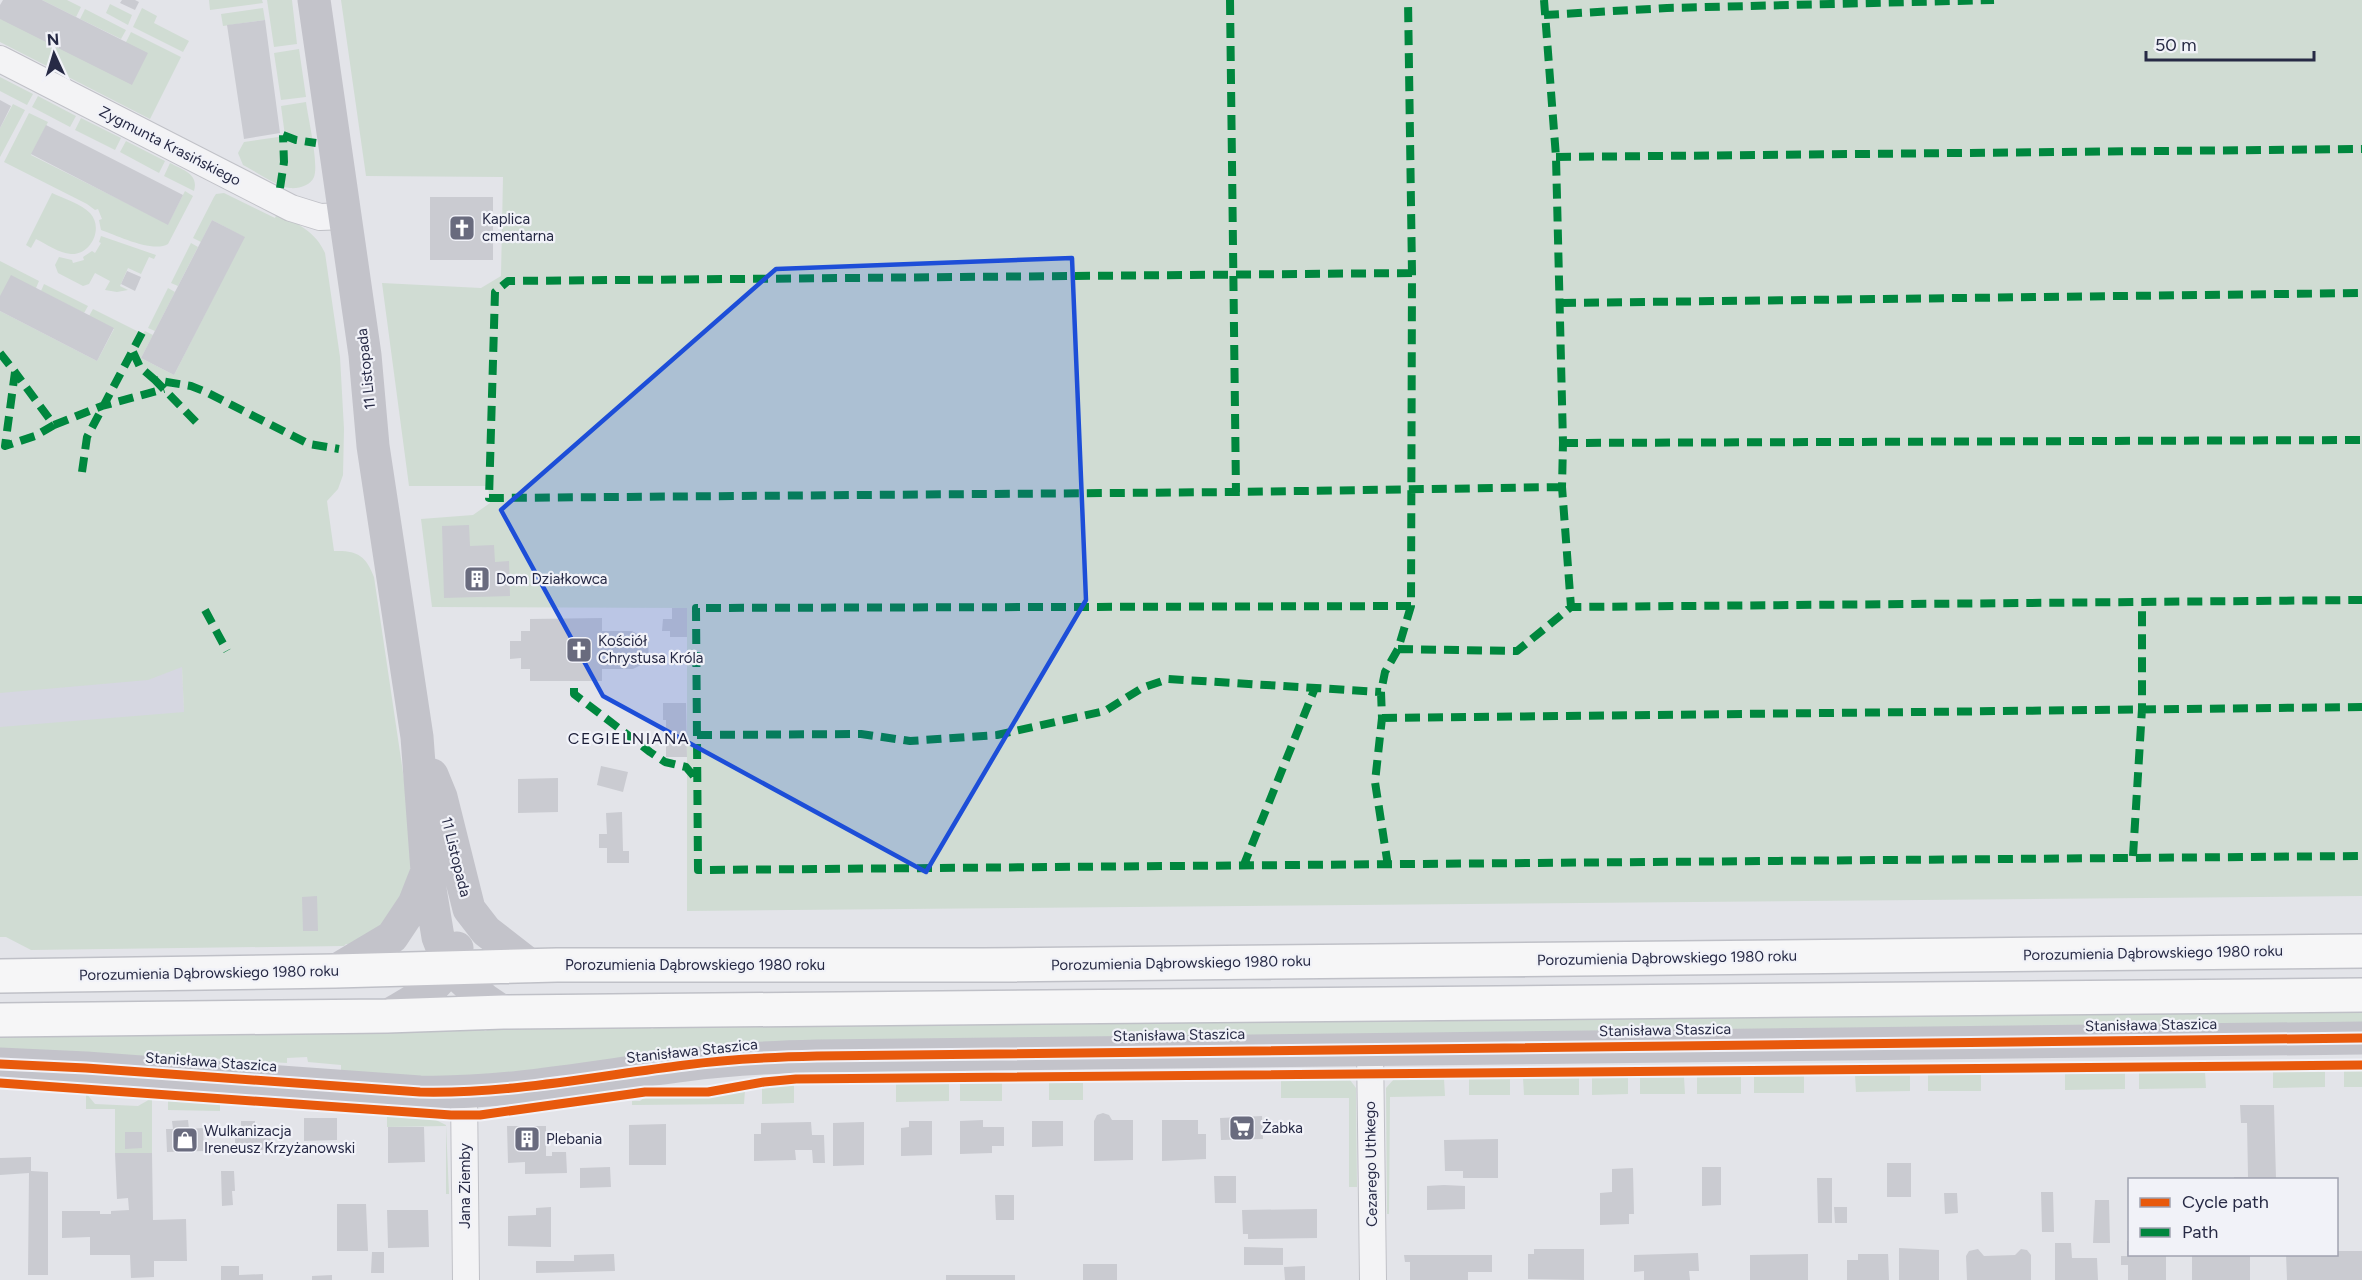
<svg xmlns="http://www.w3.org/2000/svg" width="2362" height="1280" font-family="Figtree,sans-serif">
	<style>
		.built { fill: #d6d7e1 }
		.green { fill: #d0dcd3 }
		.building { fill: #cacbd1 }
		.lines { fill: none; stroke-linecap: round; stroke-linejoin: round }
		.street-casing { stroke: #c0c1c7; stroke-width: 28 }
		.primary-casing { stroke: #bfc0c7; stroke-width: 36 }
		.street { stroke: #f3f3f5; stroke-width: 26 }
		.secondary { stroke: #c3c3ca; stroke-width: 33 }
		.primary { stroke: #f6f6f7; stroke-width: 33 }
		.quiet { stroke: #00873e; stroke-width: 8; stroke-dasharray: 15 8; stroke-linecap: butt }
		.cycleway-casing { stroke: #f1f2f8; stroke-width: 13 }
		.cycleway { stroke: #e8590c; stroke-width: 9 }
		.marked { fill: #1d4ed8; fill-opacity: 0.2; stroke: #1d4ed8; stroke-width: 4.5; stroke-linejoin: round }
		.labels { text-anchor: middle; stroke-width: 4.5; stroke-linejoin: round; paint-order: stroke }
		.street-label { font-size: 15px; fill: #272a45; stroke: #f1f2f8 }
		.poi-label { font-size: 15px; fill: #272a45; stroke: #f1f2f8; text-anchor: start }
		.neighbourhood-label { font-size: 16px; letter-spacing: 1.5px; fill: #1a1c36; stroke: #f1f2f8 }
	</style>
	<rect width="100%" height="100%" fill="#e3e4e9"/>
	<!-- built -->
	<path class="built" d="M182 664 185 733 0 739V670Z"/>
	<!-- green -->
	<path class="green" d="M42 0H67L81 7 76 17Z
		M209 0H262L263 3 210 10Z
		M267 0H292L297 44 274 47Z
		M341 0H2362V896L687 911V608L432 607 421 519 473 515 490 503 488 486H409L382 283 481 288 501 276 503 177 366 176Z
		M110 4 132 15 128 25 106 13Z
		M142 8 157 16 154 23 189 41 183 52 133 27Z
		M263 8 265 20 223 26 221 14Z
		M85 9 126 30 121 39 80 19Z
		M0 19 126 42 131 32 181 57 150 119 0 42Z
		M299 49 306 97 281 100 274 53Z
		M0 77 33 94 27 105 0 91Z
		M38 96 76 116 70 127 32 107Z
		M306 102C308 118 319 164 314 177 311 185 299 189 290 188 278 187 255 171 243 165L238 153 244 142 285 136 281 106Z
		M13 104 25 110 0 157V128Z
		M29 113 48 122 31 155 168 224 185 191 193 196 168 244C153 253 118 236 101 230L99 220 102 219 98 209 95 210 87 204 4 162Z
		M81 118 121 138 115 150 75 130Z
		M126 141 165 161 159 173 120 152Z
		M170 163C183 170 199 174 194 191L164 176Z
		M52 193C63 198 81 204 90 213 104 228 91 255 71 254 59 253 46 244 36 239L31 248 26 245Z
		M224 193 275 218 277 213C297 223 316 232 325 253L340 357 344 429 343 475 338 489 327 501 334 551C356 550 366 555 374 577L405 786 412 861 400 914 351 945 346 944 344 946 31 950 6 937H0V727L184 712 182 667 148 680 0 693V311L97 361 114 329 89 316 93 309 143 334 145 331 153 335 141 358 174 375 244 237 212 220 201 242 193 238 214 197 216 194Z
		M101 236 156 255 154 259 149 257 141 274 128 268 120 286 128 290 117 292 105 290 110 281 95 273 89 284 83 286 58 273 55 265 59 257 72 260 73 263 84 260 83 257 92 251 95 253 101 243 99 242Z
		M191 243 198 247 178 286 171 283Z
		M0 261 39 281 36 288 0 296Z
		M44 284 88 306 84 313 41 291Z
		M168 288 175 292 155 331 148 328Z
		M2210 1010 2216 1013 2220 1010H2362V1027L487 1079 341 1074V1065L308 1062 307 1057 287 1058V1063L188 1057 187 1064 0 1053V1033L482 1028 485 1031 491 1028 649 1026 652 1029 657 1026 817 1025 820 1027 825 1024 985 1023 987 1025 993 1023 1152 1021 1159 1023 1162 1021 1304 1019 1309 1022 1312 1019 1455 1018 1458 1021 1464 1018 1606 1017 1609 1019 1615 1016 1757 1015 1763 1018 1765 1015 1909 1013 1914 1016 1917 1013 2059 1012 2062 1015 2068 1012Z
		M2325 1070V1087L2273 1088V1071Z
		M2344 1070H2362V1087H2344Z
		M2125 1072V1089L2065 1090V1073Z
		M2139 1072H2205L2206 1088 2139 1089Z
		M1928 1074H1981V1091H1928Z
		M1804 1075V1093H1754V1076Z
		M1855 1075H1910V1091L1856 1092Z
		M1697 1076H1741V1094H1697Z
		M1592 1077H1628V1094L1592 1095Z
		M1640 1077H1684L1685 1094H1640Z
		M1510 1078V1095H1469V1079Z
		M1523 1078H1579V1095H1524Z
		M1394 1079H1444L1445 1096 1390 1097 1389 1214H1387L1386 1088Z
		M1281 1080H1350L1356 1088 1357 1187H1349V1098H1281Z
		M960 1083H1002V1101H960Z
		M1049 1083H1083V1100H1049Z
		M896 1084H949V1101L896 1102Z
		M794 1085V1103L762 1104V1086Z
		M745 1090 744 1104 632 1105V1101H640L646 1096 700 1097Z
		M86 1093 95 1104 138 1106 152 1098V1153H115V1109H86Z
		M168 1099 220 1103V1111L168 1110Z
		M387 1116 434 1119 446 1125 449 1194H446V1126L387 1127Z"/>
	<!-- building -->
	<path class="building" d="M3 0H42L148 53 132 85 0 19V5Z
		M122 0H135L139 2 135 10 120 3Z
		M265 20 280 133 244 139 227 25Z
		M0 100 11 106 0 128Z
		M46 125 183 195 168 225 31 154Z
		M430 197H493V260H430Z
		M212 220 245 237 174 375 141 358Z
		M127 271 141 277 135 291 121 284Z
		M11 275 114 328 97 361 0 311V296Z
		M469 525 470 546 494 545 495 562 509 561 510 596 444 598 442 526Z
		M672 608H687V637H670V631H662L663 619H672Z
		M602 618V631H632L648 640 649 661 633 669H602V681H530V669H521V658L510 659V641H521V631H530V619Z
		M663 703H686L687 757H666V720H663Z
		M601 766 628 772 623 792 597 785Z
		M558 778V812L518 813V779Z
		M622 812 623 851H629V863H607V848H599V834H607L606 813Z
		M317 896 318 931H303L302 897Z
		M2240 1105H2274L2276 1179H2234V1177H2248L2247 1123H2241Z
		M1103 1113 1109 1115 1112 1120H1133V1160L1094 1161V1121L1097 1115Z
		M1262 1116 1263 1139 1221 1140 1220 1118Z
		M304 1118H337V1140L304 1141Z
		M188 1120 189 1129 203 1128 204 1151 167 1152 166 1129H173L172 1121Z
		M983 1120V1127H1004V1146H992V1153L960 1154V1121Z
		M1162 1120H1198V1134H1206V1159L1162 1161Z
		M241 1121H255V1128H270L271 1150H235V1129L241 1128Z
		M909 1121H932V1155L901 1156V1128L909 1127Z
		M1032 1121H1063V1146L1032 1147Z
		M811 1122 812 1135H824L825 1163H813L812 1150H795L796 1160 754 1161V1134H761V1123Z
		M864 1122V1165L833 1166V1123Z
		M666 1124V1165H629V1125Z
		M507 1126H546V1156H552V1152H566L567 1173 525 1174V1162L508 1163Z
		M388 1127H424L425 1162 388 1163Z
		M125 1132H142V1148L125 1149Z
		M1498 1139V1178H1463V1171H1445L1444 1140Z
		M115 1153H152L153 1220 186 1219 187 1261H154V1277L131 1278 130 1255H90V1237L62 1238V1211H100V1214H111V1211L129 1210 128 1198 117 1199Z
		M31 1157V1171L48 1172V1275H28L29 1173 0 1175V1158Z
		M1887 1163H1911V1197H1887Z
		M610 1167 611 1187 580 1188V1168Z
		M1702 1167H1721V1205L1702 1206Z
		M1633 1168 1634 1214H1629V1224L1600 1225V1193L1612 1192V1169Z
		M221 1171H234L235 1191H232L233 1205 222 1206Z
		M1214 1176H1236V1203H1215Z
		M1817 1178H1832V1223H1818Z
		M1444 1185 1465 1186V1209L1427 1210V1186Z
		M2041 1192H2053L2054 1232H2042Z
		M1944 1193H1957L1958 1213 1945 1214Z
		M995 1195H1014V1220H996Z
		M2095 1200H2109L2110 1243H2093Z
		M337 1204H366L368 1251H337Z
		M551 1207V1247L508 1246V1216L536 1215V1208Z
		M1834 1207H1847V1223H1835Z
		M1317 1209V1238L1248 1239V1234H1243L1242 1210Z
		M387 1210H428L429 1247 388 1248Z
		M2127 1241H2130V1254H2166V1280H2128V1265H2121V1256H2127Z
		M2055 1243H2071L2072 1258H2097L2098 1280H2055Z
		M1244 1247 1283 1248V1265H1244Z
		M1899 1248 1939 1250V1280H1899Z
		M1534 1249H1584V1280L1528 1279V1254H1534Z
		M1978 1249 1984 1256 2015 1255 2021 1249 2027 1250 2031 1255V1280H1967L1966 1256 1969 1251Z
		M2337 1251H2362V1280H2287L2286 1254H2336Z
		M372 1252H384V1273H371Z
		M1698 1253 1699 1271H1689L1690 1280H1644V1271L1634 1272V1255Z
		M614 1254 615 1271 536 1273V1261H574V1255Z
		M1808 1254V1280H1750V1255Z
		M1858 1254H1888L1889 1280H1847V1260H1858Z
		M2192 1254H2250V1280H2192Z
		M1404 1255H1492V1272H1468V1280H1410V1262H1405Z
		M1083 1264H1117V1280H1083Z
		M221 1266H239V1275L263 1274V1280H221Z
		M1305 1266V1280H1285L1284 1267Z
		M332 1275V1280H312V1276Z
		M946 1275H1015V1280H946Z"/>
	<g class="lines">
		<defs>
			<path id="street" d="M0 59 291 208 320 217 345 216
				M1370 1048 1373 1280
				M464 1093 466 1280"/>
			<path id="primary" d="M0 976 335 971 557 965H983L2362 951
				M0 1020 387 1016 503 1012 2362 995"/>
		</defs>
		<!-- street casing -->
		<use href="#street" class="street-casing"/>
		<!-- primary casing -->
		<use href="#primary" class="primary-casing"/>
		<!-- street -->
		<use href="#street" class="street"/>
		<!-- secondary -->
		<path class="secondary" d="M314 0 365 355 373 446 417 737 427 871 438 937 450 968 484 999 503 1012
			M432 775 441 797 469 909 486 931 531 966
			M335 971 392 937 414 904 427 871
			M387 1016C421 996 443 988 457 948
			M0 1064 86 1068 420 1092C509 1094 596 1076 685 1065 729 1059 773 1057 817 1056L2362 1038"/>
		<!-- primary -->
		<use href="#primary" class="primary"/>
		<!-- quiet -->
		<path class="quiet" d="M1230 0 1236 492
			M1544 0 1556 157 1563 443 1562 487 1571 607
			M1544 15 1667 8 1994 0
			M283 135 296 140 316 143
			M1556 157 2362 149
			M280 188 284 162 283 135
			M1412 273 508 281 495 292 489 498 1236 492 1562 487
			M1561 303 2362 293
			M133 352 140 367 155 380
			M0 353 15 372 5 446 35 436 54 425 15 372
			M196 422 155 380 191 386 206 392 309 444 339 449
			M54 425 102 406 164 389
			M1563 443 2362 440
			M82 472 87 437 143 331
			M1411 606 696 608 698 870 2362 856
			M205 610 227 651
			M1398 649 1517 651 1571 607 2362 600
			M574 688V694L650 752 665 762 686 767 697 780
			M1382 718 2362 707
			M697 735 861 734 910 741 997 735 1105 711 1142 688 1168 679 1381 692
			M2133 856 2142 709V604
			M1388 866 1375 782 1382 718 1381 692 1385 672 1398 649 1411 606 1412 273 1408 0
			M1243 867 1315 688"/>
		<defs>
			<path id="cycleway" d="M0 1064 86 1068 420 1092C509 1094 596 1076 685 1065 729 1059 773 1057 817 1056L2362 1038
				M0 1083 451 1115H480L645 1092H708L764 1082 796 1079 2362 1065"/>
		</defs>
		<!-- cycleway casing -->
		<use href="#cycleway" class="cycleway-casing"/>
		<!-- cycleway -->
		<use href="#cycleway" class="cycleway"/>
	</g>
	<!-- marked area -->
	<path class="marked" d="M1072 258 1086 600 926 872 603 696 501 510 776 269Z"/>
	<!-- icons -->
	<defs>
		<symbol id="church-square" viewBox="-11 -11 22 22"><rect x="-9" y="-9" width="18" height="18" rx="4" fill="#696b7e" stroke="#f1f2f8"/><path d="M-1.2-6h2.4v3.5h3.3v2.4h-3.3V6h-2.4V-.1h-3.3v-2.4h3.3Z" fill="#fff"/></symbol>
		<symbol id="building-square" viewBox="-11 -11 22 22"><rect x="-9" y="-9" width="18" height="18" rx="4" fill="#696b7e" stroke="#f1f2f8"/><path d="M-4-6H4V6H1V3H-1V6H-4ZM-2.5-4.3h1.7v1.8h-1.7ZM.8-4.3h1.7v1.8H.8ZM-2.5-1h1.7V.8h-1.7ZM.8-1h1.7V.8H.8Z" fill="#fff"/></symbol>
		<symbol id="supermarket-square" viewBox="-11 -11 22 22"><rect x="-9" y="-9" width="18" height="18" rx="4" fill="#696b7e" stroke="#f1f2f8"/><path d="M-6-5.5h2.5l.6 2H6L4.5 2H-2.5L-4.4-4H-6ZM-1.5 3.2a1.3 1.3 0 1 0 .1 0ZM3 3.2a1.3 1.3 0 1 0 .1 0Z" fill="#fff"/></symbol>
		<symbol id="shop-square" viewBox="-11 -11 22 22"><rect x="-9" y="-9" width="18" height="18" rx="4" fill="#696b7e" stroke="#f1f2f8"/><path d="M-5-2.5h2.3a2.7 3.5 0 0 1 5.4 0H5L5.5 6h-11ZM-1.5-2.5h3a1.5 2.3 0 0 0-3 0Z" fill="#fff"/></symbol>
	</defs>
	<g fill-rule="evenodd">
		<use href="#church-square" x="447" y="213" width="30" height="30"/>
		<use href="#building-square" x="462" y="564" width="30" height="30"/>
		<use href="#church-square" x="564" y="635" width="30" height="30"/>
		<use href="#supermarket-square" x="1227" y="1113" width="30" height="30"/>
		<use href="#building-square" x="512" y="1124" width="30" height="30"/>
		<use href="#shop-square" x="170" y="1125" width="30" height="30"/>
	</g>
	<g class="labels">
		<!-- street labels -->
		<g class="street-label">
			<text transform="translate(170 146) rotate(27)" y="5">Zygmunta Krasińskiego</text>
			<text transform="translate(366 369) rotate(-96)" y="5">11 Listopada</text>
			<text transform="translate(456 857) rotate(76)" y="5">11 Listopada</text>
			<text transform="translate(2153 953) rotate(-1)" y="5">Porozumienia Dąbrowskiego 1980 roku</text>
			<text transform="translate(1667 958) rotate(-1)" y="5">Porozumienia Dąbrowskiego 1980 roku</text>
			<text transform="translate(1181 963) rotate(-1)" y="5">Porozumienia Dąbrowskiego 1980 roku</text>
			<text x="695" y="970">Porozumienia Dąbrowskiego 1980 roku</text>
			<text transform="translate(209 973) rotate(-1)" y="5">Porozumienia Dąbrowskiego 1980 roku</text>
			<text transform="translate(2151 1025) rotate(-1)" y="5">Stanisława Staszica</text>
			<text transform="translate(1665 1030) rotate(-1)" y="5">Stanisława Staszica</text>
			<text transform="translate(1179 1035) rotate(-1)" y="5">Stanisława Staszica</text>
			<text transform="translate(692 1051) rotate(-6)" y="5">Stanisława Staszica</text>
			<text transform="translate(211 1062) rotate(4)" y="5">Stanisława Staszica</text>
			<text transform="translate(1371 1164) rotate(-91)" y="5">Cezarego Uthkego</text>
			<text transform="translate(465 1186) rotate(-90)" y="5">Jana Ziemby</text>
		</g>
		<!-- poi labels -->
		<g class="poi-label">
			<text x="482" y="224">Kaplica<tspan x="482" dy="17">cmentarna</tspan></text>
			<text x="496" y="584">Dom Działkowca</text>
			<text x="598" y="646">Kościół<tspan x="598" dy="17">Chrystusa Króla</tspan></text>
			<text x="1262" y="1133">Żabka</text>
			<text x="204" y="1136">Wulkanizacja<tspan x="204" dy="17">Ireneusz Krzyżanowski</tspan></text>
			<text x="546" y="1144">Plebania</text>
		</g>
		<!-- neighbourhood labels -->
		<g class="neighbourhood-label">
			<text x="629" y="744">CEGIELNIANA</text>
		</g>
	</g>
	<!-- legend -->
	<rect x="2128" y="1178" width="210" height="78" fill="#f1f2f8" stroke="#a0a2b0" stroke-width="1.5"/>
	<rect x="2140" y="1198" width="30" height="9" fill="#e8590c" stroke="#a0a2b0" stroke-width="1.5"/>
	<text x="2182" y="1208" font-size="18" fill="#272a45">Cycle path</text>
	<rect x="2140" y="1228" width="30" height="9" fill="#00873e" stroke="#a0a2b0" stroke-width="1.5"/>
	<text x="2182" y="1238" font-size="18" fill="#272a45">Path</text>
	<!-- north arrow -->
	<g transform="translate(54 54) rotate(356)" stroke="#f1f2f8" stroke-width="4.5" paint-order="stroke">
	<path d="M0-4.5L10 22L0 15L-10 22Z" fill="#272a45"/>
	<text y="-9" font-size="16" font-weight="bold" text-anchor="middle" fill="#272a45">N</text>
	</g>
	<!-- scale -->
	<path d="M2146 51v9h168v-9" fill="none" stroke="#272a45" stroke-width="3"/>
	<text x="2155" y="51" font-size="18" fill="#272a45" stroke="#f1f2f8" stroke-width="4.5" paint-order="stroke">50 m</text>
</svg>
